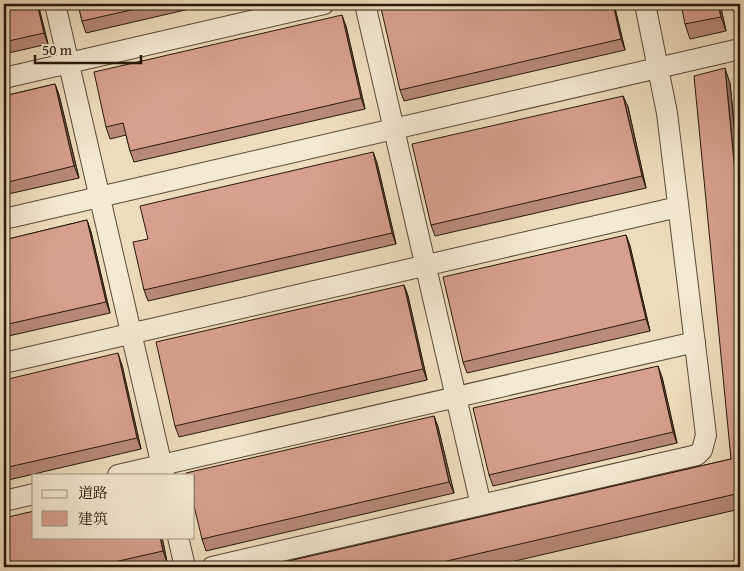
<svg xmlns="http://www.w3.org/2000/svg" width="744" height="571" font-family="'Gentium Book Plus','Noto Serif SC',serif">
	<style>
		.lines { fill: none; stroke-linecap: round; stroke-linejoin: round }
		.minor-casing { stroke: #5a4937; stroke-width: 22 }
		.minor { stroke: #f4e9d3; stroke-width: 20 }
		.wall { fill: #b98a7a; stroke: #28180b }
		.shaded-wall { fill: #967063; stroke: #28180b }
		.building { fill: #d7a08e; stroke: #28180b }
	</style>
	<rect width="100%" height="100%" fill="#eeddbc"/>
	<filter id="stains"><feTurbulence type="fractalNoise" baseFrequency=".004" numOctaves="4"/><feColorMatrix values="0 0 0 0 .2 0 0 0 0 .09 0 0 0 0 .02 0 0 0 .5 -.17"/></filter>
	<radialGradient id="worn" r=".72"><stop offset=".6" stop-color="#630" stop-opacity="0"/><stop offset="1" stop-color="#630" stop-opacity=".3"/></radialGradient>
	<g class="lines">
		<defs>
			<path id="minor" d="M55 4 164 475
				M365 4 481 505
				M4 78 324 4
				M4 219 740 49
				M4 363 678 207
				M118 475 695 342
				M4 501 34 494
				M178 537 185 567
				M212 567 697 455 702 450 706 435 667 113 645 4"/>
		</defs>
		<!-- minor casing -->
		<use href="#minor" class="minor-casing"/>
		<!-- minor -->
		<use href="#minor" class="minor"/>
	</g>
	<!-- wall -->
	<path class="wall" d="M4 4H38L48 44 4 54Z
		M78 4H211L86 33 82 21Z
		M614 4 625 50 404 101 400 90Z
		M720 4 726 31 690 39 685 24Z
		M346 26 365 109 134 162 130 151 126 135 110 139 106 127Z
		M730 83 740 185V509L489 567H263L731 459Z
		M55 84 59 95 79 178 4 195V96Z
		M623 96 628 107 646 188 435 236 431 225Z
		M373 152 377 163 396 244 148 301 144 290 148 239Z
		M87 220 91 232 110 313 4 337V240Z
		M626 235 630 246 650 331 467 373 463 362Z
		M404 285 408 296 427 380 179 437 175 426Z
		M122 365 141 449 4 481V380Z
		M662 377 677 443 493 486 489 475Z
		M434 416 438 427 454 493 206 551 202 539Z
		M162 537 167 562 145 567H4Z"/>
	<!-- shaded-wall -->
	<path class="shaded-wall" d="M37 4H38L48 44 44 33Z
		M613 4H614L625 50 621 39Z
		M718 4H720L726 31 721 17Z
		M342 15 346 26 365 109 361 98Z
		M725 68 730 83 740 185V225Z
		M55 84 59 95 79 178 74 166Z
		M623 96 628 107 646 188 642 176Z
		M373 152 377 163 396 244 392 233Z
		M87 220 91 232 110 313 106 302Z
		M626 235 630 246 650 331 646 319Z
		M404 285 408 296 427 380 423 369Z
		M118 353 122 365 141 449 137 438Z
		M658 366 662 377 677 443 673 432Z
		M434 416 438 427 454 493 449 482Z
		M160 537H162L167 562 163 551Z"/>
	<!-- building -->
	<path class="building" d="M4 4H37L44 33 4 42Z
		M78 4H158L82 21Z
		M397 4H613L621 39 400 90 381 8Z
		M681 4H718L721 17 685 24Z
		M342 15 361 98 130 151 123 123 106 127 94 72Z
		M725 68 740 225V493L421 567H263L731 459 694 76Z
		M55 84 74 166 4 183V96Z
		M623 96 642 176 431 225 412 144Z
		M373 152 392 233 144 290 133 242 148 239 140 206Z
		M87 220 106 302 4 325V240Z
		M626 235 646 319 463 362 443 277Z
		M404 285 423 369 175 426 156 342Z
		M118 353 137 438 4 468V380Z
		M658 366 673 432 489 475 473 408Z
		M434 416 449 482 202 539 194 506V475H187L186 473Z
		M34 511V537H160L163 551 92 567H4V518Z"/>
	<!-- margin -->
	<rect width="744" height="571" fill="none" stroke="#eeddbc" stroke-width="20"/>
	<rect x="5" y="5" width="734" height="561" fill="none" stroke="#28180b" stroke-width="2.5"/>
	<rect x="10" y="10" width="724" height="551" fill="none" stroke="#28180b"/>
	<!-- legend -->
	<rect x="32" y="474" width="162" height="65" fill="#f4e9d3" stroke="#a29583"/>
	<rect x="42" y="490" width="25" height="8" fill="#f4e9d3" stroke="#a29583"/>
	<text x="78" y="498" font-size="15" fill="#28180b">道路</text>
	<rect x="42" y="511" width="25" height="15" fill="#d7a08e" stroke="#a29583"/>
	<text x="78" y="524" font-size="15" fill="#28180b">建筑</text>
	<!-- scale -->
	<path d="M35 55v8h106v-8" fill="none" stroke="#28180b" stroke-width="2.5"/>
	<text x="42" y="55" font-size="15" fill="#28180b" stroke="#f4e9d3" stroke-width="4" paint-order="stroke">50 m</text>
	<rect width="100%" height="100%" filter="url(#stains)"/>
	<rect width="100%" height="100%" fill="url(#worn)"/>
</svg>
